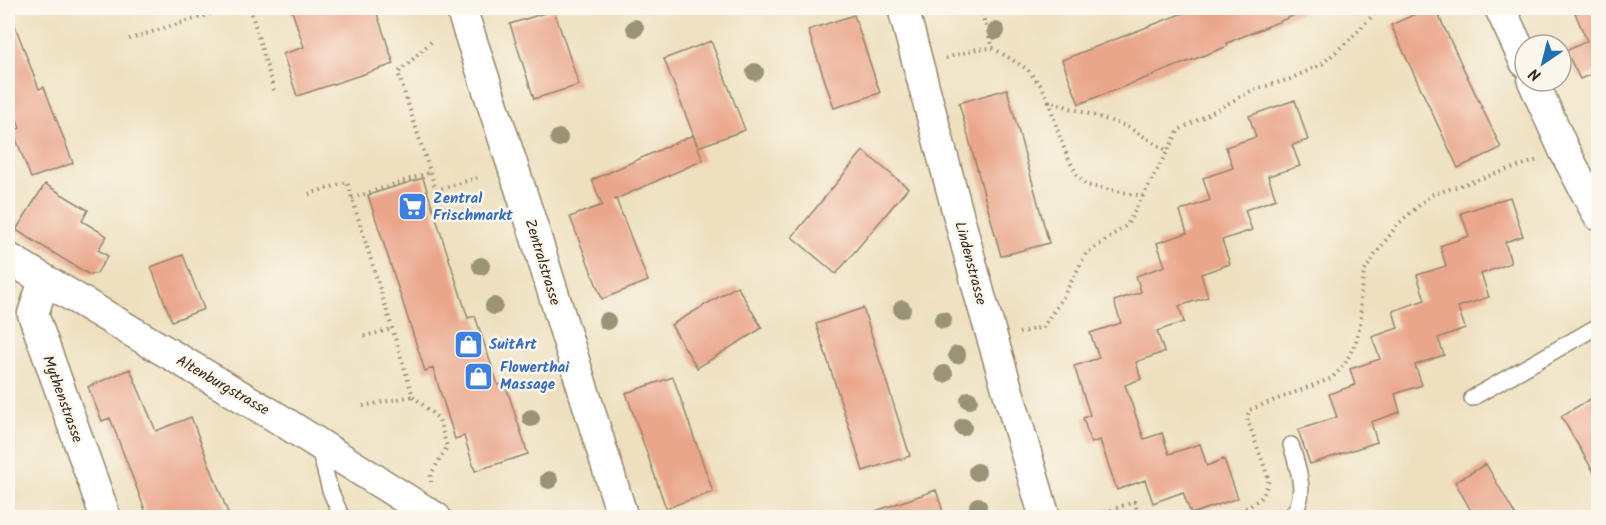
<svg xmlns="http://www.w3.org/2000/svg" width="1606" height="525" font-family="Kalam,sans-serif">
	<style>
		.building { fill: #eaa68b }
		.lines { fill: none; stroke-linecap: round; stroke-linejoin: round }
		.service-casing { stroke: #94856e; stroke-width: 18 }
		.minor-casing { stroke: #94856e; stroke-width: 33 }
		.path { stroke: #94856e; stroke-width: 4; stroke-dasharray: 1.5 4.5; stroke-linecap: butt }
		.service { stroke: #fff; stroke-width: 15 }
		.minor { stroke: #fff; stroke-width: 30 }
		.tree { fill: #9a9374 }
		.labels { text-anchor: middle; stroke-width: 5; stroke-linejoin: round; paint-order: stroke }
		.shop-label { font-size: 15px; font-weight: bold; fill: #366cbe; stroke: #fbf7ec; text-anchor: start }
		.street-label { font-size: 15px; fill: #3b2a1e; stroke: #fbf7ec }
	</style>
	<rect width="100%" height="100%" fill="#fbf7ec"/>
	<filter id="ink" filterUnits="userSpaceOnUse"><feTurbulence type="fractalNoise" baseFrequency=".0167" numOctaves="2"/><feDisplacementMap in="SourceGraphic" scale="12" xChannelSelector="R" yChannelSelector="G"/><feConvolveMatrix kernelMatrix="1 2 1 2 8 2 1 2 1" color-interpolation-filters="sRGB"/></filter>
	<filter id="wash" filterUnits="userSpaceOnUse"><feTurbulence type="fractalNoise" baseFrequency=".008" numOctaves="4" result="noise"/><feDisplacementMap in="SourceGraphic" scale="24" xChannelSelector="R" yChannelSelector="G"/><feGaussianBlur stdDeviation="1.35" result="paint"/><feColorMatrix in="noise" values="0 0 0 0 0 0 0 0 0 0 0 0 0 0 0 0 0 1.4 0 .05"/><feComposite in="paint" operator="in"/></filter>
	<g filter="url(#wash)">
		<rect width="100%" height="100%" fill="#eee0bf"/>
		<g id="blocks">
			<!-- building -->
			<path class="building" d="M291 8H375L394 64 297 96 283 54 304 47Z
				M1196 8H1312L1227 43 1228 46 1079 104 1062 60Z
				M1428 8H1435L1501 148 1458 168 1391 25Z
				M1586 8H1599V71L1580 79 1566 51 1587 41 1575 13Z
				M8 10H9L39 89 44 87 73 163 31 178 13 131 20 128 8 94Z
				M554 10 579 85 534 99 510 24Z
				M854 15 880 93 834 108 808 30Z
				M711 41 745 130 698 147 664 59Z
				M1007 89 1049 243 1001 256 959 103Z
				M1295 100 1308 140 1292 145 1300 166 1268 176 1276 199 1245 210 1252 230 1222 240 1230 264 1201 274 1208 297 1179 306 1184 322 1157 331 1164 352 1136 362 1141 379 1125 385 1144 439 1162 433 1169 454 1200 444 1207 466 1224 459 1238 498 1191 514 1183 492 1153 503 1145 480 1117 490 1100 440 1091 443 1083 418 1090 415 1074 366 1099 358 1090 333 1121 323 1114 301 1141 292 1136 276 1165 266 1157 243 1187 233 1180 211 1210 200 1203 178 1233 168 1226 147 1256 137 1249 116Z
				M693 135 703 160 614 200 616 199 648 281 602 299 570 217 602 205 592 180Z
				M863 151 908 188 836 274 792 237Z
				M423 178 468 318 475 316 498 385 505 383 528 454 475 471 464 436 455 439 433 368 425 371 368 195Z
				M45 184 88 210 82 221 107 236 98 250 108 256 96 274H88L16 230Z
				M1510 197 1523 236 1505 242 1511 263 1481 274 1489 297 1458 307 1465 328 1438 338 1444 355 1415 365 1422 385 1395 394 1400 412 1371 422 1377 442 1310 464 1298 430 1337 417 1329 394 1355 385 1350 369 1380 359 1372 337 1398 328 1393 311 1425 300 1417 275 1446 266 1440 246 1469 236 1461 213Z
				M183 255 204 309 172 321 151 267Z
				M737 286 762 328 697 368 671 325Z
				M863 308 910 456 863 471 816 324Z
				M130 369 156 431 191 417 230 518H148L110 418 102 421 88 387Z
				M673 377 713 492 666 508 626 393Z
				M1599 394V481L1561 416Z
				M1486 464 1517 518H1475L1455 482Z
				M936 490 945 518H868L867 514Z"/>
		</g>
	</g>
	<g filter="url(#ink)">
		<use href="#blocks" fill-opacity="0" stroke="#94856e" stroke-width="1.5"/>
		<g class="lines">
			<defs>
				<path id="service" d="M1472 398 1598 326
					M318 445 330 490 342 518
					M1289 518C1310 499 1298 468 1291 445"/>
				<path id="minor" d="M461 8 533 228 623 518
					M903 8 980 296 1045 518
					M1500 8 1525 62
					M1533 81 1564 150 1598 215
					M8 258 276 417 436 518
					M44 280 33 314 106 518"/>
			</defs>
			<!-- service casing -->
			<use href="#service" class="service-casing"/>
			<!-- minor casing -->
			<use href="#minor" class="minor-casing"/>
			<!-- path -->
			<path class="path" d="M250 8 274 91
				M980 8 993 48
				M129 39 230 8
				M431 42 398 73 436 190 477 178
				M946 58 977 49 993 48 1027 69 1042 87 1049 101 1126 126 1168 151
				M1049 101C1058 132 1065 160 1085 185L1143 196
				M309 194 347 182 413 396 439 419 447 447 431 474V482
				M352 198 431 172
				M1019 333 1043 327 1063 297 1086 254 1127 225 1179 130 1253 90 1290 79 1322 64 1348 41 1380 8
				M364 336 393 329
				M363 406 413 396
				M1088 518 1134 502 1140 518
				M1161 518 1173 513 1175 518
				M1217 518 1249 507 1263 496 1269 480 1247 418 1249 410 1332 378 1345 364 1356 342 1361 320 1360 297 1364 272 1375 255 1398 224 1431 195 1538 160"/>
			<!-- service -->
			<use href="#service" class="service"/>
			<!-- minor -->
			<use href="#minor" class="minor"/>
		</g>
		<!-- trees -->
		<g class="tree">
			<circle cx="635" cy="28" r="9"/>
			<circle cx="996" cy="31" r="9"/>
			<circle cx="755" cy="72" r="9"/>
			<circle cx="559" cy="138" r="9"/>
			<circle cx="481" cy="266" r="9"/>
			<circle cx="494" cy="306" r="9"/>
			<circle cx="902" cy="309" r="9"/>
			<circle cx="943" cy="320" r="9"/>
			<circle cx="607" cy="321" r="9"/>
			<circle cx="957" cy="355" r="9"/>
			<circle cx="944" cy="374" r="9"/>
			<circle cx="969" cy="400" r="9"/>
			<circle cx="531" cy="418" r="9"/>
			<circle cx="963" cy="427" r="9"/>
			<circle cx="977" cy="472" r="9"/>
			<circle cx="549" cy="480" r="9"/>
			<circle cx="978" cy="506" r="9"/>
		</g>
	</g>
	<!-- icons -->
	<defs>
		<symbol id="supermarket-square" viewBox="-11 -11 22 22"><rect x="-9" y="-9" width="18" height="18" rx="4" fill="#3f7fe0" stroke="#fbf7ec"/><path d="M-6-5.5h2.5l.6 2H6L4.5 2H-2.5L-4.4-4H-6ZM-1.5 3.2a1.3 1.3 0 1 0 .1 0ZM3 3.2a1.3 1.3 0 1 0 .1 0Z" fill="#fff"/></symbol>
		<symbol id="shop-square" viewBox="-11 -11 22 22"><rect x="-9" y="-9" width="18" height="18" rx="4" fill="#3f7fe0" stroke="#fbf7ec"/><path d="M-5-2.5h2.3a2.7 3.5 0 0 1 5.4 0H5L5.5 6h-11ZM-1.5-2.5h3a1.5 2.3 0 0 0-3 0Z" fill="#fff"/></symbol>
	</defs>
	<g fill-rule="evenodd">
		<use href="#supermarket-square" x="396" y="190" width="33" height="33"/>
		<use href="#shop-square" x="452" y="328" width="33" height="33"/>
		<use href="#shop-square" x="462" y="360" width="33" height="33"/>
	</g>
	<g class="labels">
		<!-- shop labels -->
		<g class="shop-label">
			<text x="433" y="203">Zentral<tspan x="433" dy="17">Frischmarkt</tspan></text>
			<text x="489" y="349">SuitArt</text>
			<text x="500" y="372">Flowerthai<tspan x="500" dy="17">Massage</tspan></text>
		</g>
		<!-- street labels -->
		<g class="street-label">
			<text transform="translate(543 262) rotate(73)" y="5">Zentralstrasse</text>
			<text transform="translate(971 263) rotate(75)" y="5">Lindenstrasse</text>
			<text transform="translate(223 385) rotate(30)" y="5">Altenburgstrasse</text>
			<text transform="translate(63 399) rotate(70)" y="5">Mythenstrasse</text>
		</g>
	</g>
	<!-- margin -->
	<rect width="1606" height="525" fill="none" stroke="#fbf7ec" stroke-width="30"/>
	<!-- north arrow -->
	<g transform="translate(1543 63) rotate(215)"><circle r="28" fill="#fbf7ec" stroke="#aea59a" stroke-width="1.5"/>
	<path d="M0-4.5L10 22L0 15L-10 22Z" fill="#1f6fb2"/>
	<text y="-9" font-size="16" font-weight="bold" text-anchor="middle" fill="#3b2a1e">N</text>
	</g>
</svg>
